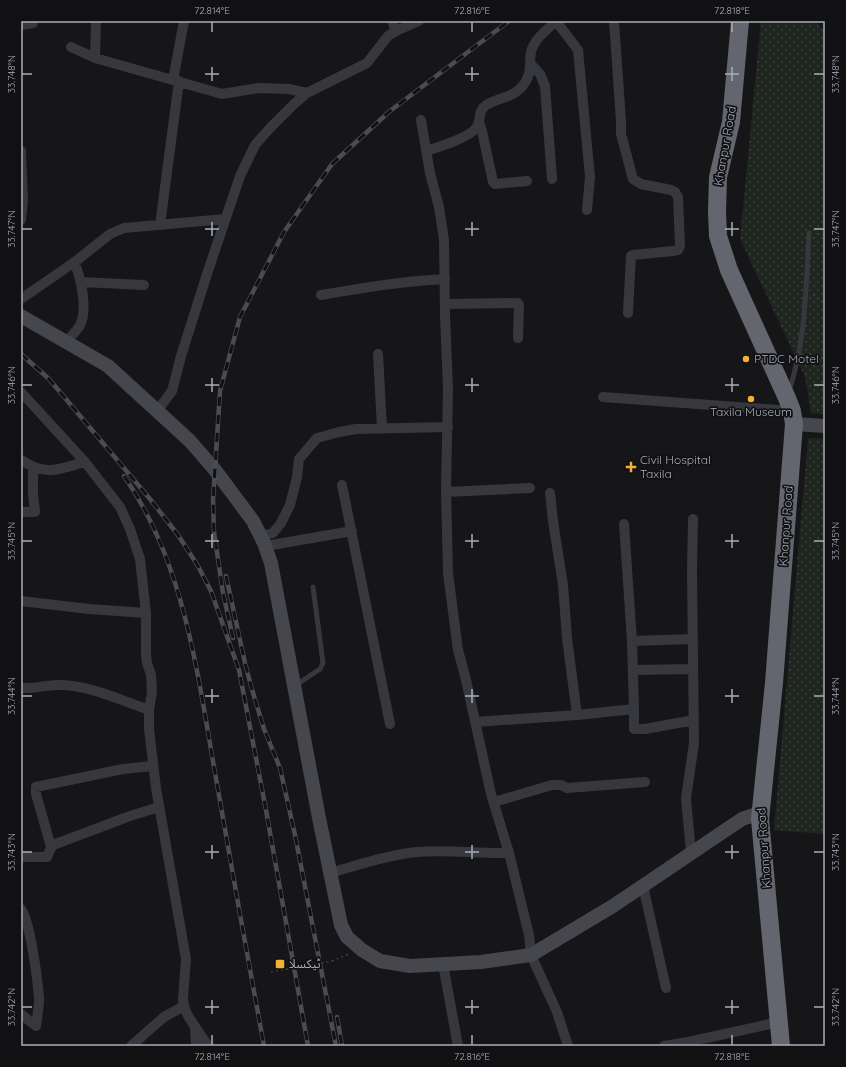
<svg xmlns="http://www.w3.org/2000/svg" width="846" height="1067" font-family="Quicksand,'Noto Sans Arabic',sans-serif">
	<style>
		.green { fill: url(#green-dots) }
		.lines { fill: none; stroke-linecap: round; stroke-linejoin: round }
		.path { stroke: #3d3f44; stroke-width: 1.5; stroke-dasharray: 2 3; stroke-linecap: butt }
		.lane { stroke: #37383d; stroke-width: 5 }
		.street { stroke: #37383d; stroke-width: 10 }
		.secondary { stroke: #45474d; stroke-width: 14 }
		.highway { stroke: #63666e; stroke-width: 18 }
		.rail-casing { stroke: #4a4c52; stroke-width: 4.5 }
		.rail { stroke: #111113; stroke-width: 3; stroke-dasharray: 9; stroke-linecap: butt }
		.path-bridge { stroke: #3d3f44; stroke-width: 1.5; stroke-dasharray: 2 3; stroke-linecap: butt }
		.ticks { fill: none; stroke: #a8adb8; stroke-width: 1.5 }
		.poi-dot { fill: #f2b134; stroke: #111113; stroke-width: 1.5 }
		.labels { text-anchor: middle; stroke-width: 3.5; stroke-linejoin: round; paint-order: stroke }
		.street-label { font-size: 12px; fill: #a8adb8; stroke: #111113 }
		.poi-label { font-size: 12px; fill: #a8adb8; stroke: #111113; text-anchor: start }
		.neatline { fill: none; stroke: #a8adb8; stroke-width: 1.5 }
		.ticks-label { font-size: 10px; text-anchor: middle; fill: #a8adb8 }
	</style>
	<defs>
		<pattern id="green-dots" width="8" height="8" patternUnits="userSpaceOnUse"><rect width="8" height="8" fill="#1e261f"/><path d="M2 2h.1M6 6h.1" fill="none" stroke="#3c433d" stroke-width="1.8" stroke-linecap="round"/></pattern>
	</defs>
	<rect width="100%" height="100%" fill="#161618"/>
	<!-- green -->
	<path class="green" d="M761 21H815L825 32V414L811 413 805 377 740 239Z
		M808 438 825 439V834L774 830Z"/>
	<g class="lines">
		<!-- path -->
		<path class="path" d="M817 234 825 235
			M813 295 825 303
			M804 363 825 359
			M332 961 349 954
			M271 972 287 969"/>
		<!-- lane -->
		<path class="lane" d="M789 391C806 341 806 285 809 233
			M296 685 320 669 323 663 313 587"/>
		<!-- street -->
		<path class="street" d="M392 21 396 31
			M556 21 578 50 590 177 587 210
			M614 21 621 121V134L633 179 641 184 671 190 675 192 678 197 680 246 678 250 673 251 633 255 631 256 628 313
			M21 25 33 23V21
			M71 47 95 58 222 94 258 88 289 89 307 93
			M95 58 96 21
			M530 63 540 74 545 86 552 179
			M173 80 184 21
			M421 120 430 173 439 207 444 240 445 315 448 389 446 489 448 573 458 650 466 680 491 794 509 853 529 935 531 955 557 1012 568 1046
			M479 122 482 131 493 182 495 184 527 181
			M21 151 23 200 21 220
			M426 151C438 147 469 138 476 128 482 121 477 112 485 106 496 97 514 99 524 84 532 74 529 63 531 52 534 39 547 30 556 21
			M160 225 179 81
			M81 282 144 285
			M321 295C362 288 403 281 445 279
			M21 299 76 261 110 234 124 228 225 219
			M445 304 518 303 519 305 518 338
			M66 342C71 336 77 331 80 325 88 310 81 277 74 262
			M378 354 382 428
			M21 392 85 462 120 507 130 529 140 559 146 613V654L147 663 151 675 152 692 149 710V729L156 788 186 959 183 999 184 1006 188 1016 208 1046
			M603 397 792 411
			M157 411 172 391 181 356 208 271 240 176 255 145 270 128 294 104 307 93 367 63 388 36 396 31 419 21
			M21 460C47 477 58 469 85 462
			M342 485 390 724
			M447 492 530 488
			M550 493 553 521 563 585 567 638 577 715
			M21 512H35L33 494V467
			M624 524 632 641 634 709V729H645L694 720
			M261 536 273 533 281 523 290 505 297 477 299 459 317 438 339 432 356 429 448 427
			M266 546 352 531
			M21 601 89 609 146 613
			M632 641 693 639
			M633 670 693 669
			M21 688C34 689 45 685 58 685 90 685 120 700 149 710
			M475 722 577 715 634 709
			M494 802 552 785H561L567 788 645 782
			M51 847 36 794V787L123 769 153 766
			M691 853 686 798 694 743 692 572 693 519
			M21 857H47L50 850 53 845 130 816 159 807
			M330 873C358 865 388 855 417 852 448 849 478 854 509 853
			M643 886 666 988
			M21 909C30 920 38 982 39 999 39 1008 37 1017 36 1026
			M443 964 458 1046
			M21 1014 36 1026
			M195 1029 196 1046
			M131 1046 164 1017 184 1006
			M664 1046 688 1042 779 1022"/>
		<!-- secondary -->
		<path class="secondary" d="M21 316 108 366 190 441 215 470 253 521 264 543 271 563 319 818 341 925 347 937 362 950 380 961 410 966 481 962 531 955 613 906 742 819 760 813
			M794 424 825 426"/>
		<!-- highway -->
		<path class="highway" d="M740 21 731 122 718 177 717 212 718 236 729 270 787 398 792 411 794 424 774 683 760 819 781 1046"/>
		<defs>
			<path id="rail" d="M21 354 49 379 150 499 178 535 198 566 211 591 239 670 266 810 308 1046
				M124 476C186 565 198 679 217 784 232 871 248 959 264 1046
				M226 576 245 663 251 686 264 729 280 768 295 835 336 1046
				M233 638 223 593 214 532 213 500 220 391 240 317 284 232 332 164 390 111 509 21
				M337 1017 342 1046"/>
		</defs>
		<!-- rail casing -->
		<use href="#rail" class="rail-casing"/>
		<!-- rail -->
		<use href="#rail" class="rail"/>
		<!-- path-bridge -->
		<path class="path-bridge" d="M287 969 332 961"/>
	</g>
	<!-- ticks -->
	<path class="ticks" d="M212 22V32M472 22V32M732 22V32M212 67V81M472 67V81M732 67V81M22 74H32M205 74H219M465 74H479M725 74H739M814 74H824M212 222V236M472 222V236M732 222V236M22 229H32M205 229H219M465 229H479M725 229H739M814 229H824M212 378V392M472 378V392M732 378V392M22 385H32M205 385H219M465 385H479M725 385H739M814 385H824M212 534V548M472 534V548M732 534V548M22 541H32M205 541H219M465 541H479M725 541H739M814 541H824M212 689V703M472 689V703M732 689V703M22 696H32M205 696H219M465 696H479M725 696H739M814 696H824M212 845V859M472 845V859M732 845V859M22 852H32M205 852H219M465 852H479M725 852H739M814 852H824M212 1000V1014M472 1000V1014M732 1000V1014M22 1007H32M205 1007H219M465 1007H479M725 1007H739M814 1007H824M212 1035V1045M472 1035V1045M732 1035V1045"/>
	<!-- markers -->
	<g class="poi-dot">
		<circle cx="746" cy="359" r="4"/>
		<circle cx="751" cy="399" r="4"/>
		<path d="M629 461h4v4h4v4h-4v4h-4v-4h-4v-4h4z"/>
		<rect x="275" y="959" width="10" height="10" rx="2"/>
	</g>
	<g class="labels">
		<!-- street labels -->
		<g class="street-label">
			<text transform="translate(725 146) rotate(-80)" y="4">Khanpur Road</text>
			<text transform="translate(786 526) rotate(-86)" y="4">Khanpur Road</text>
			<text transform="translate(764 848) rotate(-94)" y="4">Khanpur Road</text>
		</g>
		<!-- poi labels -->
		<g class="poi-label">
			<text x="754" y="363">PTDC Motel</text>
			<text x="751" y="416" text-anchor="middle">Taxila Museum</text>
			<text x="640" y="464">Civil Hospital<tspan x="640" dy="14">Taxila</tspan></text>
			<text x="289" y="968">ٹیکسلا</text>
		</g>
	</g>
	<!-- border -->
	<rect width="846" height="1067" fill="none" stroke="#111113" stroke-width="44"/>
	<rect x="22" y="22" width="802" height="1023" class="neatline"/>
	<g class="ticks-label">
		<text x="212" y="14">72.814°E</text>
		<text x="472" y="14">72.816°E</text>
		<text x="732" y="14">72.818°E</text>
		<text transform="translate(11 74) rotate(-90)" y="4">33.748°N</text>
		<text transform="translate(835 74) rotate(-90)" y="4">33.748°N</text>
		<text transform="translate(11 229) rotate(-90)" y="4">33.747°N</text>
		<text transform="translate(835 229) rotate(-90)" y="4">33.747°N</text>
		<text transform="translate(11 385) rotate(-90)" y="4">33.746°N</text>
		<text transform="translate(835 385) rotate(-90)" y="4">33.746°N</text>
		<text transform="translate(11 541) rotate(-90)" y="4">33.745°N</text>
		<text transform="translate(835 541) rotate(-90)" y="4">33.745°N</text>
		<text transform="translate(11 696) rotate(-90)" y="4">33.744°N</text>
		<text transform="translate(835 696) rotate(-90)" y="4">33.744°N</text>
		<text transform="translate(11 852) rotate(-90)" y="4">33.743°N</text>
		<text transform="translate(835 852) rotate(-90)" y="4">33.743°N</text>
		<text transform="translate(11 1007) rotate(-90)" y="4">33.742°N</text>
		<text transform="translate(835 1007) rotate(-90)" y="4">33.742°N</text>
		<text x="212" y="1060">72.814°E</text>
		<text x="472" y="1060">72.816°E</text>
		<text x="732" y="1060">72.818°E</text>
	</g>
</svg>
